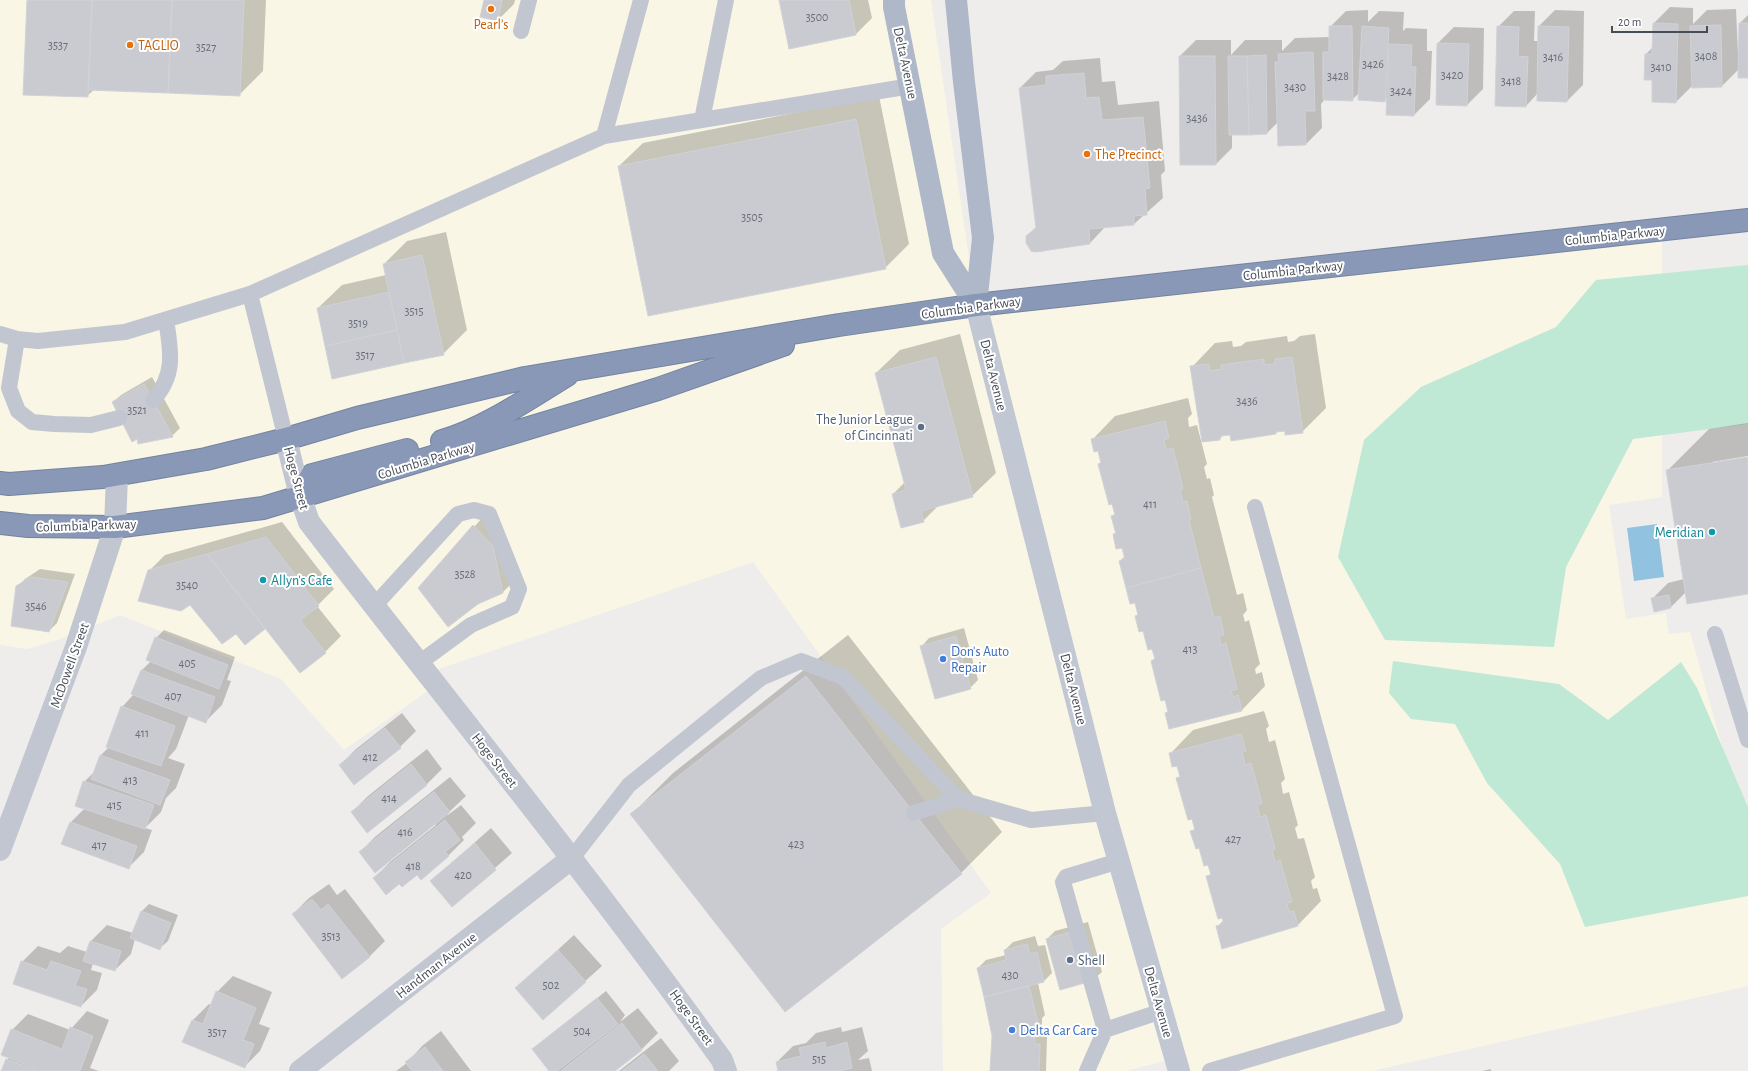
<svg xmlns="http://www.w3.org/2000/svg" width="1748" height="1071" font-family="'Alegreya Sans',sans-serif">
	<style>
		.commercial { fill: #f9f6e6 }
		.green { fill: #bfe8d5 }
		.water { fill: #91c3e0 }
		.shadow { fill: #0003 }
		.building { fill: #cacbd1; stroke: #d1d2d7 }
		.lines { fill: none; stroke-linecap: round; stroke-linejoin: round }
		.highway-casing { stroke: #7583a1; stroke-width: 24 }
		.lane { stroke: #c1c6d0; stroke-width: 16 }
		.street { stroke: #c1c6d0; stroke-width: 22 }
		.secondary { stroke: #c1c7d3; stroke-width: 22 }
		.primary { stroke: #afb8c8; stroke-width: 22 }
		.highway { stroke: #8998b6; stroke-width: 22 }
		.food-dot { fill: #e8710a; stroke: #fff; stroke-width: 1.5 }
		.service-dot { fill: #5c6f8a; stroke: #fff; stroke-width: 1.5 }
		.culture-dot { fill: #0f9aa8; stroke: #fff; stroke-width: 1.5 }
		.shop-dot { fill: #3f7fe0; stroke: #fff; stroke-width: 1.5 }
		.labels { text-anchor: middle; stroke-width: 4; stroke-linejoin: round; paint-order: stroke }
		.number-label { font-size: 12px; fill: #686c76 }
		.food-label { font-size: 14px; fill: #c56008; stroke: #fff; text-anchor: start }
		.street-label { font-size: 14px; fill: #474d57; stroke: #fff }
		.service-label { font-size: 14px; fill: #4e5e75; stroke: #fff; text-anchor: end }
		.culture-label { font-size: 14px; fill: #0d838f; stroke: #fff; text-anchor: end }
		.shop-label { font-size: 14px; fill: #366cbe; stroke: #fff; text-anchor: start }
	</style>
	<rect width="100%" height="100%" fill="#efedec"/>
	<!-- commercial -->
	<path class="commercial" d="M0 0H931L976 306 1662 230V497L1609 505 1626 619 1666 613 1669 634 1690 632 1748 840V986L1372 1071H1179L1176 1058 1126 1071H943L941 929 991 893 753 562 427 673 436 685 344 750 281 679 120 615 60 639 27 649 0 645Z"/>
	<!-- green -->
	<path class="green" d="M1748 265V424L1633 439 1566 567 1554 647 1385 640 1338 557 1364 440 1421 387 1556 327 1596 280Z
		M1393 661 1559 684 1608 720 1681 662 1697 688 1748 807V896L1585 927 1560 864 1487 783 1455 724 1411 719 1389 693Z"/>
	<!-- water -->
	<path class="water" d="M1657 524 1664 577 1634 581 1627 528Z"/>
	<!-- shadow -->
	<path class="shadow" d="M28 0H266L263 71 239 95 95 89 87 96Z
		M485 0H515L514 4 498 20Z
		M780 0H868L872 18 856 34 790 48Z
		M1670 7 1693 8V24L1707 10 1736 9 1738 54H1739L1740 23 1748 15V77L1739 69 1722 86 1693 87V85L1676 102 1653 79 1646 54 1653 47 1654 23Z
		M1368 10V22L1379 11 1404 12 1403 31 1406 28 1427 29V51H1432L1430 99 1414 115 1387 98 1384 101 1360 92 1352 100 1325 99 1321 104 1322 128 1306 144 1278 122 1267 133 1232 134V148L1216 164 1180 56 1196 40H1231V55L1245 40H1282V51L1295 38 1330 37V27L1346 11Z
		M1555 10 1584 11 1583 85 1567 101 1538 93 1526 106 1498 27 1514 11H1535L1534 41H1539V26Z
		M1454 27 1484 28 1483 89 1467 105 1437 104 1438 43Z
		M1100 58 1102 82 1115 81 1118 105 1159 101 1165 171 1161 175 1163 198 1134 224 1106 226 1090 243 1039 252 1032 250 1027 236 1037 226 1020 88 1036 72 1053 70 1063 61Z
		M879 96 909 244 885 268 619 166 643 143Z
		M446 232 467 330 443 354 318 308 342 285 386 275 384 264 407 241Z
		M960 334 996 473 972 496 939 505 923 521 893 494 905 482 876 373 900 350Z
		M1315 334 1326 408 1302 432 1285 430H1278L1276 433 1231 434 1223 435 1220 439 1192 367 1215 343 1232 341 1233 347 1241 346 1246 342 1287 336 1288 342 1294 341 1300 336Z
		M152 377 180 428 172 436 138 438 113 402 121 395Z
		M1188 398 1192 414 1188 418 1189 427 1197 425 1207 464 1204 467 1207 479 1210 478 1214 495 1212 497 1237 595 1243 593 1247 610 1243 615 1245 622 1249 620 1260 664 1255 669 1256 674 1262 672 1265 686 1242 710 1166 713 1169 710 1152 661 1156 657 1136 616 1139 613 1120 561 1125 556 1123 547 1114 534 1116 532 1113 516 1115 513 1099 464 1102 462 1099 450 1092 440 1115 416Z
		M1748 423V456L1712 462V464L1748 458V593L1686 592 1671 607 1652 599 1668 583 1684 579 1668 470 1709 429Z
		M482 518 501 538 511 584 503 592 420 588Z
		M282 522 334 589 317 606 341 636 325 652 266 628 245 644 236 633 191 603 149 571 165 555Z
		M40 569 75 574 57 623 49 631 17 587 25 579Z
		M964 628 978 680 970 688 922 646 929 638Z
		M164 630 235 657 227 680 231 681 222 705 206 721 189 715 176 749 168 758 185 764 176 788 166 798 161 812 145 828 152 830 144 852 128 868 70 823 85 808 84 782 96 770 101 755 109 747 122 707 134 694H133L142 670 151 661 156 638Z
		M848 635 1002 832 961 873 632 814 673 773Z
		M1264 711 1269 726 1266 729 1269 742 1275 740 1285 779 1281 783 1283 794 1289 792 1298 825 1295 828 1298 839 1304 838 1315 877 1311 881 1313 889 1317 888 1321 901 1298 925 1217 927 1224 920 1207 877 1212 872 1192 831 1195 828 1177 779 1181 775 1178 764 1170 754 1193 730Z
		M402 713 416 731 400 747 340 765 356 749Z
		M427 749 442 769 426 785 352 812 368 796Z
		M450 777 466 796 447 814 448 815 461 805 476 823 462 837 464 840 448 856 400 882 374 878 390 862 436 825 435 824 360 852 376 836Z
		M491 828 512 853 452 906 431 881Z
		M329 884 337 895 345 889 385 941 369 957 293 914 309 898Z
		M149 904 178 915 168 941 160 948 135 939 131 954 115 970 93 963 91 970 102 973 97 990 81 1006 22 962 38 946 60 953 68 946 87 952 91 941 107 925 133 933 141 912Z
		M1088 922 1102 972 1094 979 1047 939 1055 931Z
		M574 935 602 966 543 1019 516 988Z
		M1035 936 1038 946 1045 945 1052 973 1044 981 1038 983 1045 1015 1042 1018V1036H1047L1046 1071H991L993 1036 978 968 986 960 1006 955 1005 950 1013 942Z
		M233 976 272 992 259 1024 270 1028 260 1051 244 1067 184 1042 193 1020 209 1004 211 1005 217 992Z
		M606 991 625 1015 620 1022 638 1008 658 1033 642 1049 614 1071H551L533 1049Z
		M87 1011 109 1020 90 1068 99 1071H2L9 1057 12 1030 28 1014 70 1030Z
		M841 1027 842 1032 862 1027 868 1051 858 1060 869 1058 872 1071H779L777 1062 793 1046 806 1043 816 1033Z
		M441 1031 471 1071H396L407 1063 422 1046Z
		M661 1038 679 1061 669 1071H619Z
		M1491 1069V1071H1482Z"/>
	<!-- building -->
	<path class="building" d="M27 0H92L88 97 23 95Z
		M92 0H172L168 93 88 90Z
		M172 0H244L240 96 168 93Z
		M484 0H502L498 21 480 17Z
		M779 0H849L856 35 789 49Z
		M1653 23 1678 24 1676 103 1652 102V80H1644L1645 54H1652Z
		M1739 23H1748V78H1738Z
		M1721 25 1722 87 1692 88 1690 26Z
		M1329 26H1352L1353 101 1323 100V52H1329Z
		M1362 26 1389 28 1385 102 1358 100Z
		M1497 26 1519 27 1518 56 1528 57 1526 107 1495 106Z
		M1538 26 1569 27 1567 102 1537 101Z
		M1437 43 1469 44 1467 106 1436 105Z
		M1389 44 1412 45 1411 67H1416L1414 116 1386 115Z
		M1313 52 1315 111H1305L1306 145 1278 146 1275 62H1279L1278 54Z
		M1266 55 1267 134 1249 135 1247 56Z
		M1179 56H1215L1216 165H1180Z
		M1228 56H1247L1249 135H1229Z
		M1084 73 1086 98 1099 97 1102 120 1143 117 1150 188 1145 189 1147 215 1134 216V225L1089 229 1090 244 1035 252 1031 251 1026 243V236L1036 228 1019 88 1046 85V76Z
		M856 119 886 269 648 316 618 166Z
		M422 255 444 355 404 363 383 264Z
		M389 292 397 330 325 346 317 308Z
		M397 330 404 363 332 379 325 346Z
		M936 357 973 497 921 511 924 522 901 528 892 494 906 490 875 373Z
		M1292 357 1303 433 1285 435V431L1276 432V434L1231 441 1230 435 1220 436V440L1202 442 1190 366 1209 364 1210 371 1222 369 1221 365 1264 359V365L1275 364V359Z
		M144 384 153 400 173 437 138 444 137 439 132 442 112 402Z
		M1165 421 1169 438 1164 440 1166 450 1173 448 1183 489 1180 490 1183 502 1187 501 1191 519 1189 520 1201 568 1126 588 1119 561 1125 559 1122 548 1116 549 1113 534H1116L1111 516 1115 515 1112 504 1109 505 1098 464 1101 463 1098 451 1094 452 1091 439Z
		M1748 457V594L1687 604 1666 470Z
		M473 525 493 546 503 593 478 604 448 627 418 588Z
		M266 537 319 606 300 620 326 653 300 673 207 554Z
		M207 554 265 629 245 645 236 634 222 644 190 605 181 611 138 601 148 570Z
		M1201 568 1214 618 1220 616 1224 635 1219 636 1221 645 1226 643 1237 689 1231 691 1233 697 1238 695 1242 711 1169 729 1165 713 1168 712 1165 700 1161 701 1151 661 1155 659 1152 649 1148 650 1143 631 1139 632 1135 616 1138 615 1135 603 1130 604 1126 588Z
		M31 577 68 582 49 632 11 626 16 586Z
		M1669 595 1671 608 1654 612 1651 598Z
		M956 636 971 689 935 699 920 646Z
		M155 637 228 665 219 689 146 660Z
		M141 670 215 697 206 723 131 694Z
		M806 676 962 874 785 1012 630 814Z
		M121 706 175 726 161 766 106 747Z
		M385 728 401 748 354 785 339 765Z
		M1241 734 1246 751 1242 752 1245 765 1251 763 1262 803 1257 805 1260 817 1266 815 1275 849 1272 850 1275 862 1280 860 1292 902 1287 903 1289 912 1294 911 1298 926 1222 949 1216 926 1224 924 1222 918 1218 919 1206 876 1211 875 1208 865 1204 866 1199 848 1196 849 1190 831 1195 830 1192 819 1188 820 1176 778 1180 777 1177 766 1172 767 1169 753Z
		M100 755 170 780 160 805 91 779Z
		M411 764 427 785 367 833 351 812Z
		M83 781 154 805 145 829 75 806Z
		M434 792 450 812 375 873 359 852Z
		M445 820 460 840 445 852 449 856 421 880 417 875 402 887 399 884 386 895 373 878Z
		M70 822 137 846 129 869 61 844Z
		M475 843 496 870 452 907 430 881Z
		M312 899 321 910 328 904 370 957 342 979 292 914Z
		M141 911 171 923 160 950 130 938Z
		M1081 929 1095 980 1060 990 1046 939Z
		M90 941 121 951 115 971 83 961Z
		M1027 944 1030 954 1037 952 1044 982 984 997 977 968 1006 960 1004 950Z
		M558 950 586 982 543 1020 515 988Z
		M21 961 47 970 51 961 81 971 75 986 87 989 81 1007 13 984Z
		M1029 986 1038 1023 1034 1024 1035 1044H1040L1039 1071H990L992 1036 984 997Z
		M216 991 256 1008 243 1040 254 1044 245 1068 182 1042 192 1020 203 1024Z
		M597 998 618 1024 557 1071H549L532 1049Z
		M622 1023 642 1050 615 1071H561Z
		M70 1027 93 1036 80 1071H43L1 1055 11 1029 62 1049Z
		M825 1042 826 1048 847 1042 852 1068 840 1071H778L776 1062 801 1056 799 1048Z
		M425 1047 443 1071H412L405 1062Z
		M644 1054 658 1071H622L634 1062Z
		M6 1059 39 1071H1Z"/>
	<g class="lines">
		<defs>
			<path id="highway" d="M442 441C483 430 531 397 567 375
				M0 483 9 484 103 477 206 459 286 439 357 418 525 378 839 325 976 305 1748 220
				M300 496 312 475 407 450
				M0 523 28 526 115 527 263 508 658 389 783 345"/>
		</defs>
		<!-- highway casing -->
		<use href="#highway" class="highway-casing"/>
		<!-- lane -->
		<path class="lane" d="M521 31 529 0
			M702 120 726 0
			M604 136 641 0
			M250 294 286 439
			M0 334 17 339 38 341 125 332 250 294 604 136 911 86
			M17 339 9 388 18 411 32 422 54 424 91 425 119 418
			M153 400C176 375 171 351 166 320
			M374 606 458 514 474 510 489 514 519 589 512 607 471 625 419 663
			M1715 634 1748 740
			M914 813 958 799 1031 820 1105 813
			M572 858 629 785 761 678 801 661 843 677 958 799
			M1119 861 1066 877 1063 882 1105 1030 1162 1011
			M1087 1071 1105 1030
			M1210 1071 1395 1016 1255 507"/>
		<!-- street -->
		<path class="street" d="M286 439 300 496 309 522C447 701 590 876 722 1060L726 1071
			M0 850 76 647 115 527 117 475
			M300 1071 572 858"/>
		<!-- secondary -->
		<path class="secondary" d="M976 305 1105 813 1179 1071"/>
		<!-- primary -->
		<path class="primary" d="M894 0V7L943 253 976 305
			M956 0 964 82 983 238 976 305"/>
		<!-- highway -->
		<use href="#highway" class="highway"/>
	</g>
	<!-- markers -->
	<g class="food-dot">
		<circle cx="491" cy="9" r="4"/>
		<circle cx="130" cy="45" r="4"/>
		<circle cx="1087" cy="154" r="4"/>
	</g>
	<g class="service-dot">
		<circle cx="921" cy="427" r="4"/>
		<circle cx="1070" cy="960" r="4"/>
	</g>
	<g class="culture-dot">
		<circle cx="1712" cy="532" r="4"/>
		<circle cx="263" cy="580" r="4"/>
	</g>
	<g class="shop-dot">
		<circle cx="943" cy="659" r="4"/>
		<circle cx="1012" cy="1030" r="4"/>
	</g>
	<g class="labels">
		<!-- number labels -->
		<g class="number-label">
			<text x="817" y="21">3500</text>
			<text x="58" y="49">3537</text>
			<text x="206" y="51">3527</text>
			<text x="1706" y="60">3408</text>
			<text x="1553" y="61">3416</text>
			<text x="1373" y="68">3426</text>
			<text x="1661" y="71">3410</text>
			<text x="1452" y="79">3420</text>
			<text x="1338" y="80">3428</text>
			<text x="1511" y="85">3418</text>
			<text x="1295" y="91">3430</text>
			<text x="1401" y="95">3424</text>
			<text x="1197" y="122">3436</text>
			<text x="752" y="221">3505</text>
			<text x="414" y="315">3515</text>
			<text x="358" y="327">3519</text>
			<text x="365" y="359">3517</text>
			<text x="1247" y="405">3436</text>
			<text x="137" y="414">3521</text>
			<text x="1150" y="508">411</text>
			<text x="465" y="578">3528</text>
			<text x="187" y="589">3540</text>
			<text x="36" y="610">3546</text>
			<text x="1190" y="653">413</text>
			<text x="187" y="667">405</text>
			<text x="173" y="700">407</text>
			<text x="142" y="737">411</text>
			<text x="370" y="761">412</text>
			<text x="130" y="784">413</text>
			<text x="389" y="802">414</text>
			<text x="114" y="809">415</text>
			<text x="405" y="836">416</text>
			<text x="1233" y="843">427</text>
			<text x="796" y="848">423</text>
			<text x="99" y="849">417</text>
			<text x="413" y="870">418</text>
			<text x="463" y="879">420</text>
			<text x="331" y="940">3513</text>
			<text x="1010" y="979">430</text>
			<text x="551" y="989">502</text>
			<text x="582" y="1035">504</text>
			<text x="217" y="1036">3517</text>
			<text x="819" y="1063">515</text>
		</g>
		<!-- food labels -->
		<g class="food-label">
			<text x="491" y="29" text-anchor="middle">Pearl’s</text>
			<text x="138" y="50">TAGLIO</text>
			<text x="1095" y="159">The Precinct</text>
		</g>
		<!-- street labels -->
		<g class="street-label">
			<text transform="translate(906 63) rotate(78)" y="5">Delta Avenue</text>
			<text transform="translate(1615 235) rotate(-6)" y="5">Columbia Parkway</text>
			<text transform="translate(1293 270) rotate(-6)" y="5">Columbia Parkway</text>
			<text transform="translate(971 307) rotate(-8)" y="5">Columbia Parkway</text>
			<text transform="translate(994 375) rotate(76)" y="5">Delta Avenue</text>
			<text transform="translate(426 460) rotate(-17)" y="5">Columbia Parkway</text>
			<text transform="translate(297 478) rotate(75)" y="5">Hoge Street</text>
			<text transform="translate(86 525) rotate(-2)" y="5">Columbia Parkway</text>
			<text transform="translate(69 665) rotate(-70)" y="5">McDowell Street</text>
			<text transform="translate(1074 689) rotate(76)" y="5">Delta Avenue</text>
			<text transform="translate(495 760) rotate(52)" y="5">Hoge Street</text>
			<text transform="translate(436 965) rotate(-38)" y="5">Handman Avenue</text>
			<text transform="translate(1159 1002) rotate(74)" y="5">Delta Avenue</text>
			<text transform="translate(692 1017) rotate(54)" y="5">Hoge Street</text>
		</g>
		<!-- service labels -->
		<g class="service-label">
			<text x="913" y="424">The Junior League<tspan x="913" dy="16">of Cincinnati</tspan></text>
			<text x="1078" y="965" text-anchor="start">Shell</text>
		</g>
		<!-- culture labels -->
		<g class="culture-label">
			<text x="1704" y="537">Meridian</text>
			<text x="271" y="585" text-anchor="start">Allyn's Cafe</text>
		</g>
		<!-- shop labels -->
		<g class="shop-label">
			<text x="951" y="656">Don's Auto<tspan x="951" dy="16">Repair</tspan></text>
			<text x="1020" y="1035">Delta Car Care</text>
		</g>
	</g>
	<!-- scale -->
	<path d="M1612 26v6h95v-6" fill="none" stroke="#474d57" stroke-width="2"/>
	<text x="1618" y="26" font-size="12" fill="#474d57" stroke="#ffffff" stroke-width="3" paint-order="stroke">20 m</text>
</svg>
